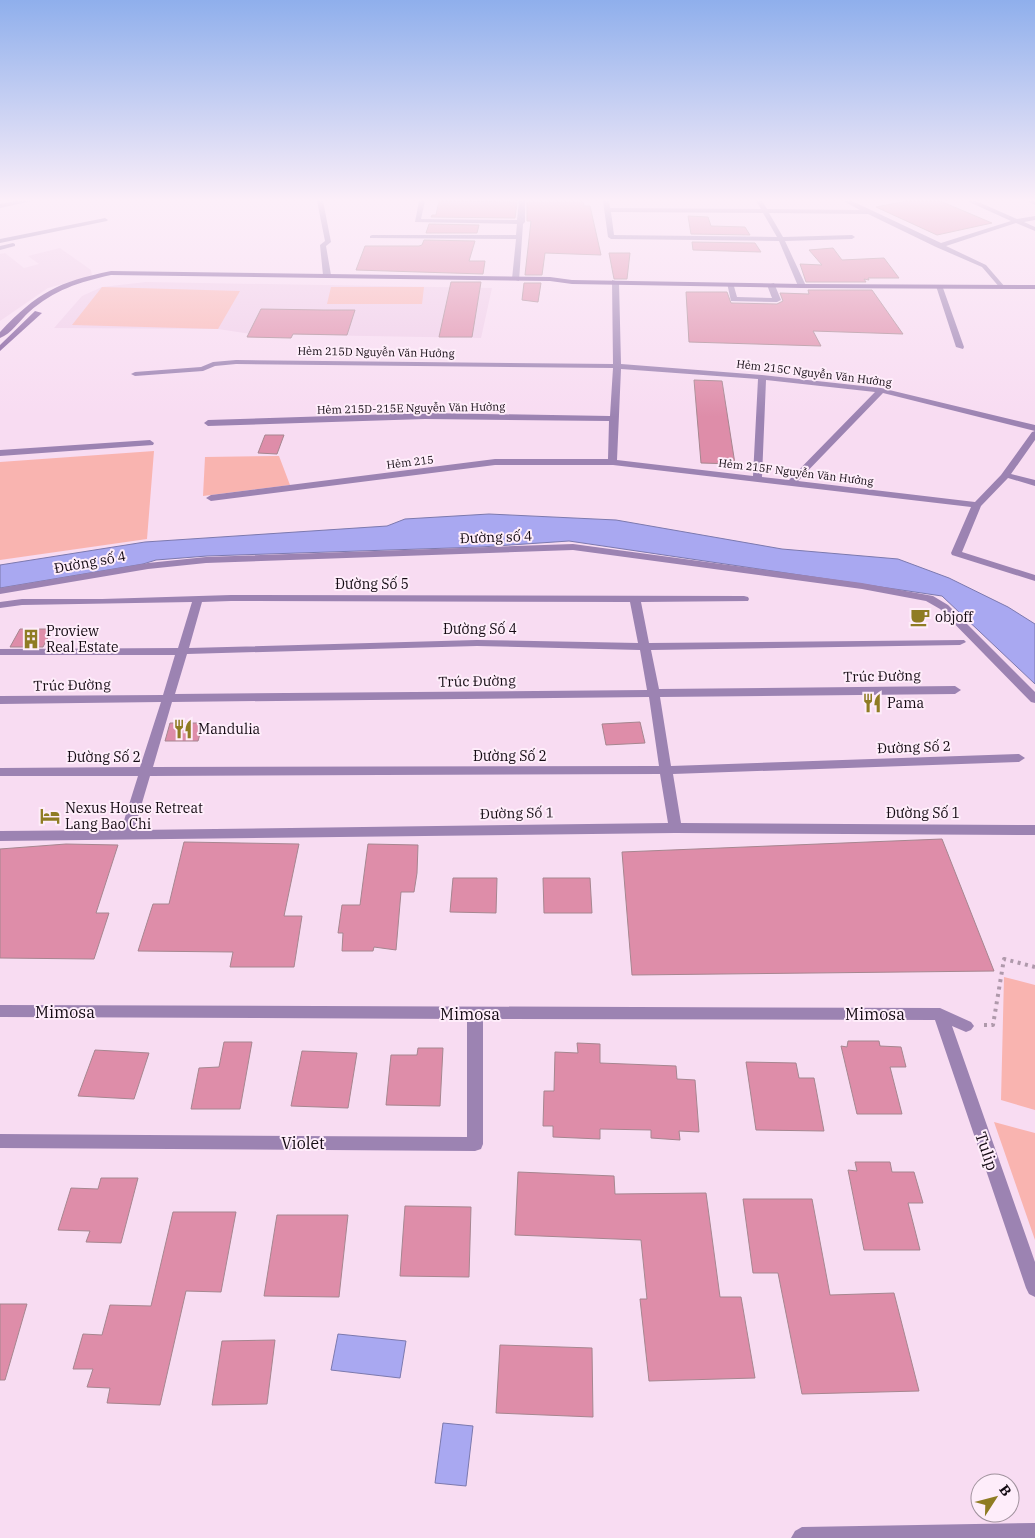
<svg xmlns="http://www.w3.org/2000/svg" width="1035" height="1538" font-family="'IBM Plex Serif',serif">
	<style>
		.built { fill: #efcde8 }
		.green { fill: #f9b4b0 }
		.water { fill: #a9a8f1; stroke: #7c79ae }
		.building { fill: #de8da9; stroke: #a68690 }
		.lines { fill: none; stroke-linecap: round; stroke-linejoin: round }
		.path { stroke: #af99ab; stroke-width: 4; stroke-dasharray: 3 4.5; stroke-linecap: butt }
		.lane { fill: #9c83b2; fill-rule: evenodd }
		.street { fill: #9c83b2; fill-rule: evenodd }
		.secondary { fill: #785296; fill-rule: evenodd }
		.labels { text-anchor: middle; stroke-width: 4; stroke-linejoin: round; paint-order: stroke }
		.far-street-label { font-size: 11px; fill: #130a12; stroke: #feedfa }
		.street-label { font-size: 14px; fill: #130a12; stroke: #feedfa }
		.poi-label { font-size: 14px; fill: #130a12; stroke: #feedfa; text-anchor: start }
		.near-street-label { font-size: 16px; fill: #130a12; stroke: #feedfa }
	</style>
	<rect width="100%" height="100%" fill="#f8dcf2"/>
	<!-- built -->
	<path class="built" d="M60 248 91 270 92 276 48 288 0 321V254L5 253 24 268 39 264 28 256Z
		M146 282 492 288 481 338 251 334 218 329 54 328 82 296 102 287Z"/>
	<!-- green -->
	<path class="green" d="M102 287 240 291 218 329 72 325Z
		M331 287H424L422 304H327Z
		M154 451 147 539 0 560V462Z
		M279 456 290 485 203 496 205 457Z
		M1004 977 1035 985V1110L1001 1100Z
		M994 1122 1035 1133V1240Z"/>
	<!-- water -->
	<path class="water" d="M489 514 616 520 782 549 898 559 949 578 1008 607 1035 624V684L942 596 569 541 481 547 207 556 156 560 143 564 0 588V565L145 542 387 526 405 519Z
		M338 1334 406 1341 400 1378 331 1370Z
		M443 1423 473 1426 466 1486 435 1483Z"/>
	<!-- building -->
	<path class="building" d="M439 201 517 202 515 218 431 217 432 215H436Z
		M907 201H940L992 223 937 235 876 207Z
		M527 202H583L584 206H590L601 255 545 253 542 275H525L531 221H527Z
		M688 216 708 217 711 226 745 227 750 235 691 234Z
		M429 224 479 225 477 233H426Z
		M424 240 475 241 469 261H485L483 274 356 270 365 246H419L422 245Z
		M692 242 755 243 761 252 693 250Z
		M833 248 842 260 884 258 899 278H868L869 280 864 279 866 282H806L800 264 822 265 809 250Z
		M609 253H630L627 279H614Z
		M451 282H481L472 337H439Z
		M524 283H541L538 302 522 300Z
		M808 290H872L903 334 813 331 821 346 689 342 686 292H727L731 303 777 304 783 301 780 293 809 294Z
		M261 309 323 310H355L347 335 293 334 291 338 247 337Z
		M694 380 722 381 735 464 701 463Z
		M265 435H284L277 454 258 453Z
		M20 629H52L43 647H10Z
		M640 722 645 743 606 745 602 724Z
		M170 723H203L198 741H165Z
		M942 839 994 971 632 975 622 852Z
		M184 842 299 844 284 916H302L294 967H230L233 952 138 951 153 904H169Z
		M66 844 118 845 96 913H109L94 959 0 958V849Z
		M368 844 418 845 417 873 414 892H401L396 950 374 947 373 951H342L343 933H338L342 905H360Z
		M453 878H497L496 913 450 912Z
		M543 878H590L592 913H544Z
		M848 1041H879L880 1046 901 1047 906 1067H890L902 1114H857L841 1046 847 1047Z
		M224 1042H252L240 1109H191L199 1068 219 1067Z
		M577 1043 600 1044V1063L676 1066 677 1079 695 1080 699 1132 679 1131 680 1140 651 1138V1130L600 1129V1139L553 1137V1126H543L544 1091H554L555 1052 578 1053Z
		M418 1048H443L440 1106 386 1105 391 1055H417Z
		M95 1050 149 1053 134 1099 78 1096Z
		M302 1051 357 1053 348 1108 291 1106Z
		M746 1062 796 1063 799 1078H814L824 1131 756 1130Z
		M855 1162H890L892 1172H914L923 1203H908L920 1250H864L848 1170 857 1171Z
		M518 1172 614 1176 615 1194 706 1193 720 1297H741L755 1378 649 1381 640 1299H647L641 1240 515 1235Z
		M101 1178H138L121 1243 86 1242 90 1231 58 1230 71 1188 98 1189Z
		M743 1199H812L830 1295 894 1293 919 1391 802 1394 778 1273H753Z
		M405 1206 471 1207 469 1277 400 1276Z
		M173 1212H236L221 1292 186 1291 160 1405 107 1403 110 1388 87 1387 93 1369H73L83 1334 102 1335 110 1305 151 1306Z
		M277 1215H348L339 1297 264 1296Z
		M0 1304H27L5 1380H0Z
		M275 1340 267 1404 212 1405 222 1341Z
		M500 1345 592 1348 593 1417 496 1413Z"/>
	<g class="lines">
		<!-- path -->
		<path class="path" d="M984 1025H993L1004 959 1035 967"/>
		<!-- lane -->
		<path class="lane" d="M317 201H323L331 242 326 246 331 275 327 277 323 275 320 245 325 241Z
			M1028 201H1035V205Z
			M105 218 108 220 107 221 0 243V239Z
			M727 283H733L737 297 772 298 767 285 774 283 781 300 777 302 731 301Z
			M936 286 943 288 964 347 963 349 956 347Z"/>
		<!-- street -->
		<path class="street" d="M15 201H32L0 208V204Z
			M419 201H425L421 219 517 220 519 201H525V222L523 224 519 281 512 279 516 239 370 238V236L372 235H516L517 224 415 222Z
			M603 201H609L610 208 761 209 756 201H762L767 209 860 210 843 201H852L941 243 1011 221 967 201H976L1017 219 1035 216V220L1024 222 1035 227V231L1016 223 946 246 986 265 1005 287 1001 289 982 267 936 247 868 214 769 213 783 237 852 235 855 237 852 239 785 241 806 286 802 288 798 286 779 241 611 239 608 237ZM611 212 763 213 777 237 614 235Z
			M13 243 15 244V246L0 250V246Z
			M612 280 619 282 621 364 762 375 881 388 1035 425V431L883 393 798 481 975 502 1001 475 1032 432 1035 431V440L1011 474 1035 480V486L1008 478 981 506 962 552 1035 575V581L952 555 951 553 971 507 613 465H495L211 501 206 498 211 495 495 459H608L609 421 425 419 208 426 204 423 208 420 425 413 610 416 613 368 236 364 215 366 203 371 135 376 131 374 135 372 201 367 213 362 236 360 613 364ZM621 369 758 379 753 476 617 460ZM766 380 875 392 789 480 762 477Z
			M150 440 154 443 153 445 0 456V450Z
			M573 544 862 583 933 596 948 605 1035 692V703L1031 702 940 609 926 601 862 589 573 550 206 563 148 569 0 594V588L148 563 206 557Z
			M231 595 744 596 748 597 749 599 748 601 641 602 649 643 964 640 966 642 960 645 651 650 659 689 955 686 961 690 955 694 660 697 671 766 1019 754 1025 758 1019 762 673 774 681 823 1035 825V835L675 833 0 841V831L121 830 138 776H0V768L140 767 161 702 0 704V696L163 695 175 655H0V649L178 648 192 602 22 605 0 608V602L22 599H102ZM231 601 630 602 638 643 477 640 189 648 202 602ZM477 646 640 650 647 690 175 694 187 654ZM649 697 659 766 153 767 172 702ZM660 774 668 823 134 830 150 776Z
			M0 1005 940 1008 971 1022 974 1026 971 1030 966 1032 952 1026 1035 1262V1297L1029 1294 1026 1288 935 1020 483 1019V1144L481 1149 475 1151 0 1148V1134L467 1137V1019L0 1017Z
			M1035 1523V1538H791L795 1531 802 1527Z"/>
		<!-- secondary -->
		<path class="secondary" d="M111 271 550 277 572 280 802 284 1035 285V289L802 288 572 284 550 281 111 275C79 282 54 290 29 312 20 320 11 334 0 338V332C38 292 58 282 111 271Z
			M35 311 42 313 0 351V345Z"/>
	</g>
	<!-- sky -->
	<linearGradient id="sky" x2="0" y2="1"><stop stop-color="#8fafec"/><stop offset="0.48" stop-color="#fceff9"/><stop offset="1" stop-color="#fceff9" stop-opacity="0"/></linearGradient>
	<rect width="1035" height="417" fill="url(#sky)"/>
	<!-- icons -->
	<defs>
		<symbol id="cafe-bare" viewBox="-9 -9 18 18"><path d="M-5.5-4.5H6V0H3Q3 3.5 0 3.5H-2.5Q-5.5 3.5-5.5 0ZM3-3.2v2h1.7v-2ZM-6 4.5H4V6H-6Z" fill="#8f7c23" stroke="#feedfa" stroke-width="2.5" paint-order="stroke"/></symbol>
		<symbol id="building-bare" viewBox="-9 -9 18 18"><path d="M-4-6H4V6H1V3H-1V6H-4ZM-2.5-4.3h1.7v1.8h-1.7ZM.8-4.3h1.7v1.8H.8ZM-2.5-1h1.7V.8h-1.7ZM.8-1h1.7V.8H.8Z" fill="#8f7c23" stroke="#feedfa" stroke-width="2.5" paint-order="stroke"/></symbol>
		<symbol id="restaurant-bare" viewBox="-9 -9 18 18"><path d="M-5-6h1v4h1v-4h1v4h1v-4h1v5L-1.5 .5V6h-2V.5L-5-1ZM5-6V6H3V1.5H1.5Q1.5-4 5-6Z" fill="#8f7c23" stroke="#feedfa" stroke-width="2.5" paint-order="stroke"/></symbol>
		<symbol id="hotel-bare" viewBox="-9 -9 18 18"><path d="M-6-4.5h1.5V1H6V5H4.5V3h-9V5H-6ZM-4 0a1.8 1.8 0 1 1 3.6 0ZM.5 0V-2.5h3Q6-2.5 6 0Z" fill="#8f7c23" stroke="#feedfa" stroke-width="2.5" paint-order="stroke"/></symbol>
	</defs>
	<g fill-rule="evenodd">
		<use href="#cafe-bare" x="906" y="603" width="28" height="28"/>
		<use href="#building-bare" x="17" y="625" width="28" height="28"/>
		<use href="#restaurant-bare" x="858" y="689" width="28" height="28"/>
		<use href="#restaurant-bare" x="169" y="715" width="28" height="28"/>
		<use href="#hotel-bare" x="36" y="802" width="28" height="28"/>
	</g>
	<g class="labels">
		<!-- far-street labels -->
		<g class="far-street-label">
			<text transform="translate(376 352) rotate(1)" y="4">Hẻm 215D Nguyễn Văn Hưởng</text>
			<text transform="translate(814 373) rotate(7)" y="4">Hẻm 215C Nguyễn Văn Hưởng</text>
			<text transform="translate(411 408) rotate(-1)" y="4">Hẻm 215D-215E Nguyễn Văn Hưởng</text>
			<text transform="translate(410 462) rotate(-7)" y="4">Hẻm 215</text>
			<text transform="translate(796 472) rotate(7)" y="4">Hẻm 215F Nguyễn Văn Hưởng</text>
		</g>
		<!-- street labels -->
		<g class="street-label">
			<text transform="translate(496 537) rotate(-2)" y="5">Đường số 4</text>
			<text transform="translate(90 562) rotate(-10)" y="5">Đường số 4</text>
			<text x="372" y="589">Đường Số 5</text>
			<text x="480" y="634">Đường Số 4</text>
			<text transform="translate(882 676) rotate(-1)" y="5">Trúc Đường</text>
			<text transform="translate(477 681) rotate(-1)" y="5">Trúc Đường</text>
			<text transform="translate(72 685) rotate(-1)" y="5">Trúc Đường</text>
			<text transform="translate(914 747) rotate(-2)" y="5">Đường Số 2</text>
			<text x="510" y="761">Đường Số 2</text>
			<text x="104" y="762">Đường Số 2</text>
			<text transform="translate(517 813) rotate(-1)" y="5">Đường Số 1</text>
			<text x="923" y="818">Đường Số 1</text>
		</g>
		<!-- poi labels -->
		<g class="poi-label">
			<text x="935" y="622">objoff</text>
			<text x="46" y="636">Proview<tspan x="46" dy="16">Real Estate</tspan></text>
			<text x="887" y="708">Pama</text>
			<text x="198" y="734">Mandulia</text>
			<text x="65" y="813">Nexus House Retreat<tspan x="65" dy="16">Lang Bao Chi</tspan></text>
		</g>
		<!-- near-street labels -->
		<g class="near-street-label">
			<text x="65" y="1018">Mimosa</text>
			<text x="470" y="1020">Mimosa</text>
			<text x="875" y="1020">Mimosa</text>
			<text x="303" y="1149">Violet</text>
			<text transform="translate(987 1151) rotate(71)" y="6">Tulip</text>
		</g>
	</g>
	<!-- north arrow -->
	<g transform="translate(995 1498) rotate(54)"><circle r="24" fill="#feedfa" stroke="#a0929d"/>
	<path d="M0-4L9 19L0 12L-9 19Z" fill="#8f7c23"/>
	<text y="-8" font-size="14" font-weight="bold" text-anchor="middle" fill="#130a12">B</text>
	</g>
</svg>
